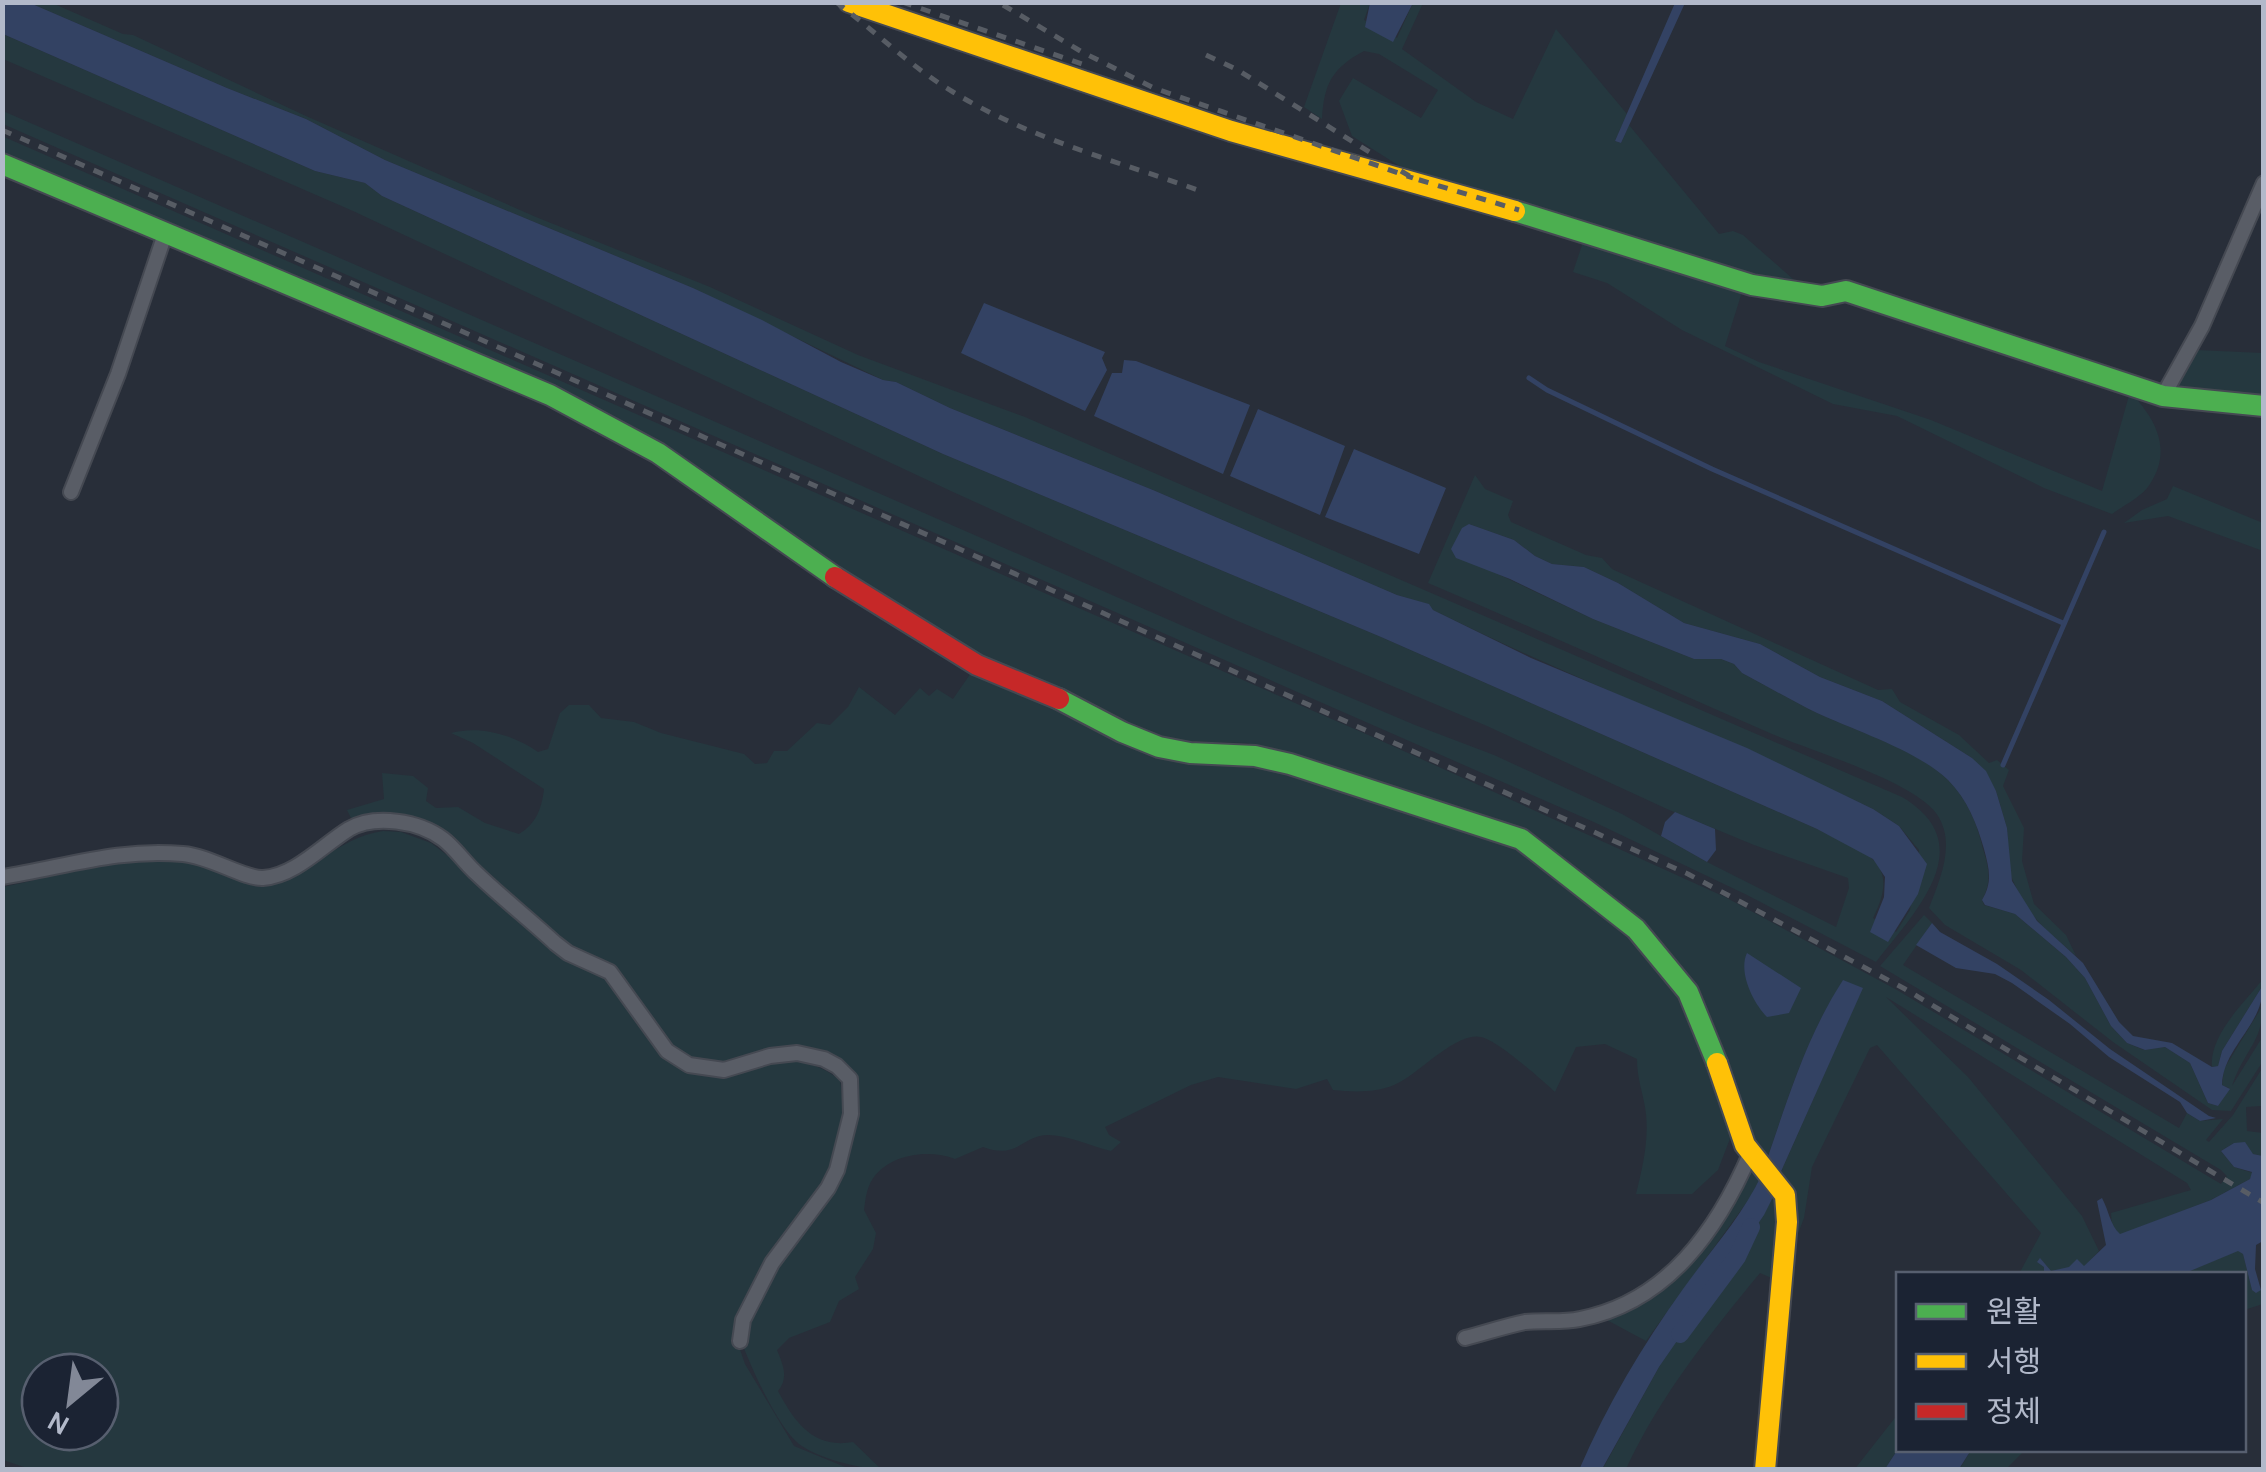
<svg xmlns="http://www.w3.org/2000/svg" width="2266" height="1472" font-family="Karla,'Noto Sans KR',sans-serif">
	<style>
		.green { fill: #25383f; fill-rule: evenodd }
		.water { fill: #334263 }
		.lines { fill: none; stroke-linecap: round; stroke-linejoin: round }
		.stream { stroke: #334263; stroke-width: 5 }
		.canal { stroke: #334263; stroke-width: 18 }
		.street-casing { stroke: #454952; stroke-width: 18 }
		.fast-casing { stroke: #454952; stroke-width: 24 }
		.slow-casing { stroke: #454952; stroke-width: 24 }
		.jam-casing { stroke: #454952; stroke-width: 24 }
		.street { stroke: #595d66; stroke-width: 14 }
		.fast { stroke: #4caf50; stroke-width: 20 }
		.slow { stroke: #ffc107; stroke-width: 20 }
		.jam { stroke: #c62828; stroke-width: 20 }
		.rail { stroke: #575c64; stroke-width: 5; stroke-dasharray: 10 10; stroke-linecap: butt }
	</style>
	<rect width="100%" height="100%" fill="#282e39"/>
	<!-- green -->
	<path class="green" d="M30 3H52L123 34 133 35 306 116 536 217 710 287 858 355 1025 417 1902 797C1983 845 1914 913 1876 962L1747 895 1596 823 3 124V111L1222 643 1415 725 1494 755 1622 814 1707 862 1836 927 1849 888 1848 878 1754 845 1667 809 1487 726 1233 619 953 492 353 211 3 59V34L315 171 365 183 382 196 943 454 1381 637 1817 829C1863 852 1903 859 1873 918L1896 932 1910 910 1919 850 1899 826 1873 809C1728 739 1577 681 1433 610L1428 604 1397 595 1153 490 950 408 896 382 883 380 693 288 385 160 306 119 227 88Z
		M1341 3H1370L1364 20 1397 38 1413 3H1423L1402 49 1476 102 1513 119 1556 29 1627 114 1615 141 1621 143 1629 125 1719 234 1733 231 1743 235 1802 287 1735 274 1412 174 1352 136 1339 101 1353 78 1421 118 1438 90 1379 54 1364 51C1332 68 1324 84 1322 119L1304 107Z
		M2 136 1375 738 1725 897 1897 990 2221 1184 2227 1176 2221 1170 1880 966 1924 915 1932 923 1903 965 2179 1128 2187 1113 2200 1121 2223 1119 2206 1140 2209 1142 2233 1115 2263 1067 2261 1106 2246 1107 2247 1131 2263 1133V1156L2253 1154 2234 1143 2221 1151 2234 1167 2253 1173 2250 1179 2211 1200 2120 1235 2112 1226 2111 1213 2191 1190 2187 1183 1886 997 1968 1077 2082 1216 2099 1251 2084 1267 2050 1271 2044 1267V1274H2019L2041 1233 1877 1045 1870 1048 1812 1167 1804 1218 1794 1244 1779 1176 1862 989 1843 981C1806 1037 1788 1099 1766 1162L1755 1147 1703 1005 1549 850 1294 756 1247 743 1178 741 1142 732 1005 671 819 560 638 433 3 154Z
		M1585 236 1742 292 1725 346 1759 362 1931 420 2102 491 2130 392C2155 418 2173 449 2150 484 2142 497 2124 505 2112 514L2044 488 1897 416 1833 404 1682 330 1607 283 1573 272Z
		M2196 350 2263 353V399L2174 393Z
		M1475 475 1485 489 1513 501 1508 515 1511 522 1586 555 1602 558 1612 569 1878 690 1892 689 1900 702 1959 735 1989 763 1997 760 2009 770 2003 786 2024 828 2022 861 2034 904 2066 935 2076 956 2045 929 2024 905 2010 874 2007 828 1996 791 1972 758 1882 701 1820 677 1760 644 1684 623 1618 583 1584 567 1552 564 1535 556 1514 540 1469 524 1483 567 1593 619 1694 659H1721L1734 664 1742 673C1767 686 1792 701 1817 713 1856 731 1918 750 1948 780 1967 799 1977 823 1983 849 1989 868 1992 882 1982 900L1984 905 2015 914 2066 957 2085 978 2111 1026 2127 1043 2144 1050 2165 1047 2190 1063 2208 1103 2218 1106 2229 1088 2222 1085 2224 1069 2263 1005C2263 1042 2243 1052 2232 1086L2263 1036V1061L2231 1111 2212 1110 2113 1042 2021 970 1945 925 1929 908C1940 879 1957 842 1936 813 1912 781 1812 751 1772 734 1657 684 1543 632 1428 583Z
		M2173 486 2263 523V551L2168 516 2124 523 2142 510 2167 499Z
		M973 670 1068 713 1249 761 1490 832 1621 919 1677 984 1734 1128 1718 1170 1692 1194H1636C1643 1166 1650 1136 1645 1107 1642 1090 1637 1077 1637 1059L1605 1044 1576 1047 1555 1092C1541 1079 1497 1040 1481 1037 1456 1031 1417 1076 1394 1085 1375 1093 1353 1092 1333 1090L1327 1079 1296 1089 1218 1077 1191 1085 1105 1127 1109 1135 1121 1142 1111 1151C1090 1146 1071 1136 1049 1135 1021 1135 1019 1160 983 1147L955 1159C927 1148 882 1155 869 1186 866 1193 865 1203 864 1210L876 1233 873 1249 855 1277 859 1289 839 1301 830 1322 789 1338 777 1350C783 1365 789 1378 778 1391 795 1423 814 1449 853 1442L881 1469C860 1469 817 1458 799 1444 777 1426 752 1369 741 1341L762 1284 829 1189 852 1079 811 1053 737 1066 677 1057 624 984 569 951 428 830 354 824 347 810 384 799 382 773 413 776 428 788 426 801 436 808 458 807 485 823 519 834C536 824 542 808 544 789L473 743 451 733C481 725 513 735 538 752L548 749 560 713 569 705H589L601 718 634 722 661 733 744 754 755 764 767 763 774 751H787L817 723 830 725 848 707 859 687 895 715 920 688 929 696 937 689 953 699Z
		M383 831 401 832 431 843 606 975 687 1069C734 1066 804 1046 840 1081 854 1159 814 1191 774 1248 756 1273 744 1303 734 1332L745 1364 794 1446 850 1469 33 1470 3 1460V887C55 877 108 856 161 857 175 858 194 860 207 865 226 871 244 886 264 884 307 879 335 838 383 831ZM40 1372H100V1432H40Z
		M2263 979V985L2222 1051 2218 1066 2212 1067C2209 1035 2245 1002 2263 979Z
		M1752 1161 1762 1174 1752 1195 1646 1341 1605 1319 1625 1310 1676 1274Z
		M1775 1193 1781 1208 1774 1279 1760 1273C1709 1335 1660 1396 1626 1469L1602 1470 1659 1367 1695 1312 1712 1294Z
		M2238 1250 2243 1254 2252 1290H2261L2263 1282V1304L2244 1310V1274H2183Z
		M1898 1414V1449L1885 1469 1854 1470Z
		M1971 1450H2025L2006 1469 1959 1470Z"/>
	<!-- water -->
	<path class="water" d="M2 3H30L227 88 306 119 385 160 693 288 762 320 841 362 883 380 896 382 950 408 1153 490 1397 595 1429 604 1433 610 1531 658 1747 748 1873 809 1899 826 1927 864 1918 894 1888 942 1870 932 1884 897 1885 877 1873 859 1817 829 1381 637 943 454 382 196 365 183 315 171 3 34Z
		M1370 3H1413L1393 42 1365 27Z
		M1675 3H1685L1621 143 1615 141Z
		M984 303 1105 352 1102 358 1107 370 1085 411 961 353Z
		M1124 360 1136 361 1250 405 1223 474 1094 416 1112 373H1122Z
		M1258 409 1345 446 1320 515 1230 476Z
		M1354 449 1446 488 1419 554 1325 517Z
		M1469 524 1514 540 1535 556 1552 564 1584 567 1618 583 1684 623 1760 644 1820 677 1882 701 1972 758 1986 771 1996 791 2007 828 2012 881 2037 921 2083 963 2119 1022 2133 1036 2172 1043 2212 1067 2218 1066 2222 1051 2263 985C2264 1025 2223 1047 2222 1085L2230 1089 2218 1106 2208 1103 2190 1063 2165 1047 2145 1050 2127 1043 2111 1026 2085 978 2066 957 2015 914 1985 905 1982 900C1993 882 1989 868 1984 849 1977 824 1967 799 1948 780 1918 751 1856 731 1817 713 1792 701 1767 686 1742 673L1734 664 1721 659H1694L1593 619 1510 579 1456 558 1451 549 1462 528Z
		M1675 812 1715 829 1716 850 1707 862 1661 836 1665 822Z
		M1932 923 1940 932 1997 964 2049 1000 2110 1049 2209 1116 2216 1118 2200 1121 2187 1113 2180 1102 2109 1057 2070 1024 2012 983 1995 974 1956 968 1916 945Z
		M1747 953 1801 988 1789 1013 1767 1017C1753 1003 1738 972 1747 953Z
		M1843 980 1863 988 1779 1176 1766 1162C1788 1099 1806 1037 1843 980Z
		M2245 1142 2253 1154 2263 1156V1241L2256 1245 2255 1269 2261 1290 2256 1293 2252 1290 2243 1254 2238 1251 2183 1274H2044V1267L2037 1262 2040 1258 2051 1271 2069 1267 2077 1259 2084 1266 2106 1245 2097 1201 2102 1198C2109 1211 2110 1225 2120 1234L2211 1200 2250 1179 2252 1172 2234 1167 2221 1151 2234 1143Z
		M1762 1174 1775 1193 1764 1215 1659 1367 1602 1469 1579 1470C1607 1405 1642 1346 1683 1289 1710 1251 1742 1217 1762 1174Z
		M1898 1449V1450H1971L1959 1469H1885Z"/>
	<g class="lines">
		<!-- stream -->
		<path class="stream" d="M1529 378 1547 390 1712 469 2063 623
			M2003 765 2104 532"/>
		<!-- canal -->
		<path class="canal" d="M1680 1334 1737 1257 1751 1227"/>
		<defs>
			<path id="street" d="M2163 396 2202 326 2264 183
				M71 492 118 374 166 231
				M2 877C65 867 119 848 183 854 210 856 244 879 263 878 295 876 323 845 349 829 375 814 419 821 443 839 455 848 464 862 475 872 501 897 529 919 555 943L568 953 610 972 667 1051 689 1065 724 1070 770 1056 797 1053 824 1059 837 1066 850 1079 851 1114 837 1170 828 1188 772 1263 743 1320 740 1341
				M1465 1338C1485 1333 1505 1326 1525 1322 1543 1320 1562 1323 1580 1319 1668 1302 1718 1229 1751 1152"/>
			<path id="fast" d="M2 164 550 395 658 453 835 577
				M1515 211 1752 285 1822 296 1846 291 2163 396 2264 406
				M1059 699 1122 732 1159 747 1190 753 1255 756 1290 764 1521 839 1636 929 1688 992 1717 1063"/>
			<path id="slow" d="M849 2 1231 131 1515 211
				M1717 1063 1745 1145 1785 1195 1787 1222 1765 1470"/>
			<path id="jam" d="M835 577 977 665 1059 699"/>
		</defs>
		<!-- street casing -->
		<use href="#street" class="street-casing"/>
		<!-- fast casing -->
		<use href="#fast" class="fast-casing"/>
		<!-- slow casing -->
		<use href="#slow" class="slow-casing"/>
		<!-- jam casing -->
		<use href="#jam" class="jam-casing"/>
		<!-- street -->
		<use href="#street" class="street"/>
		<!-- fast -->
		<use href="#fast" class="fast"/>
		<!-- slow -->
		<use href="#slow" class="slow"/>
		<!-- jam -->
		<use href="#jam" class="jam"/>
		<!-- rail -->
		<path class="rail" d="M836 2C875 31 911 67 953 92 1028 138 1116 161 1198 190
			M902 2 1088 66
			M1003 5 1082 52 1154 88 1413 178
			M1206 55 1236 69 1371 153
			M2 130 955 547 1688 874 1905 989 2264 1203
			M1401 171 1413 178 1519 210"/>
	</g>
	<!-- border -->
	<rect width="2266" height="1472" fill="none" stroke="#b2b9ca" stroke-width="10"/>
	<!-- legend -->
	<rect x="1896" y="1272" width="350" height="180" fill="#1b2333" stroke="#575f6f" stroke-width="2.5"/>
	<rect x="1916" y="1304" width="50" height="15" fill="#4caf50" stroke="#575f6f" stroke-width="2.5"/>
	<text x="1986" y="1322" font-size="30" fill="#b2b9ca">원활</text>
	<rect x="1916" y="1354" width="50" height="15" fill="#ffc107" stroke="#575f6f" stroke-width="2.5"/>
	<text x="1986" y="1372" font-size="30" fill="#b2b9ca">서행</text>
	<rect x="1916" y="1404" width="50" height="15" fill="#c62828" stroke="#575f6f" stroke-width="2.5"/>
	<text x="1986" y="1422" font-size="30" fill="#b2b9ca">정체</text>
	<!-- north arrow -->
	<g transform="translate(70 1402) rotate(209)"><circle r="48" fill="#1b2333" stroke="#575f6f" stroke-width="2.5"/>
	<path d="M0-8L18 38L0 25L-18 38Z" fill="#828897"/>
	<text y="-15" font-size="28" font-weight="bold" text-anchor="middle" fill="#b2b9ca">N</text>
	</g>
</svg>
